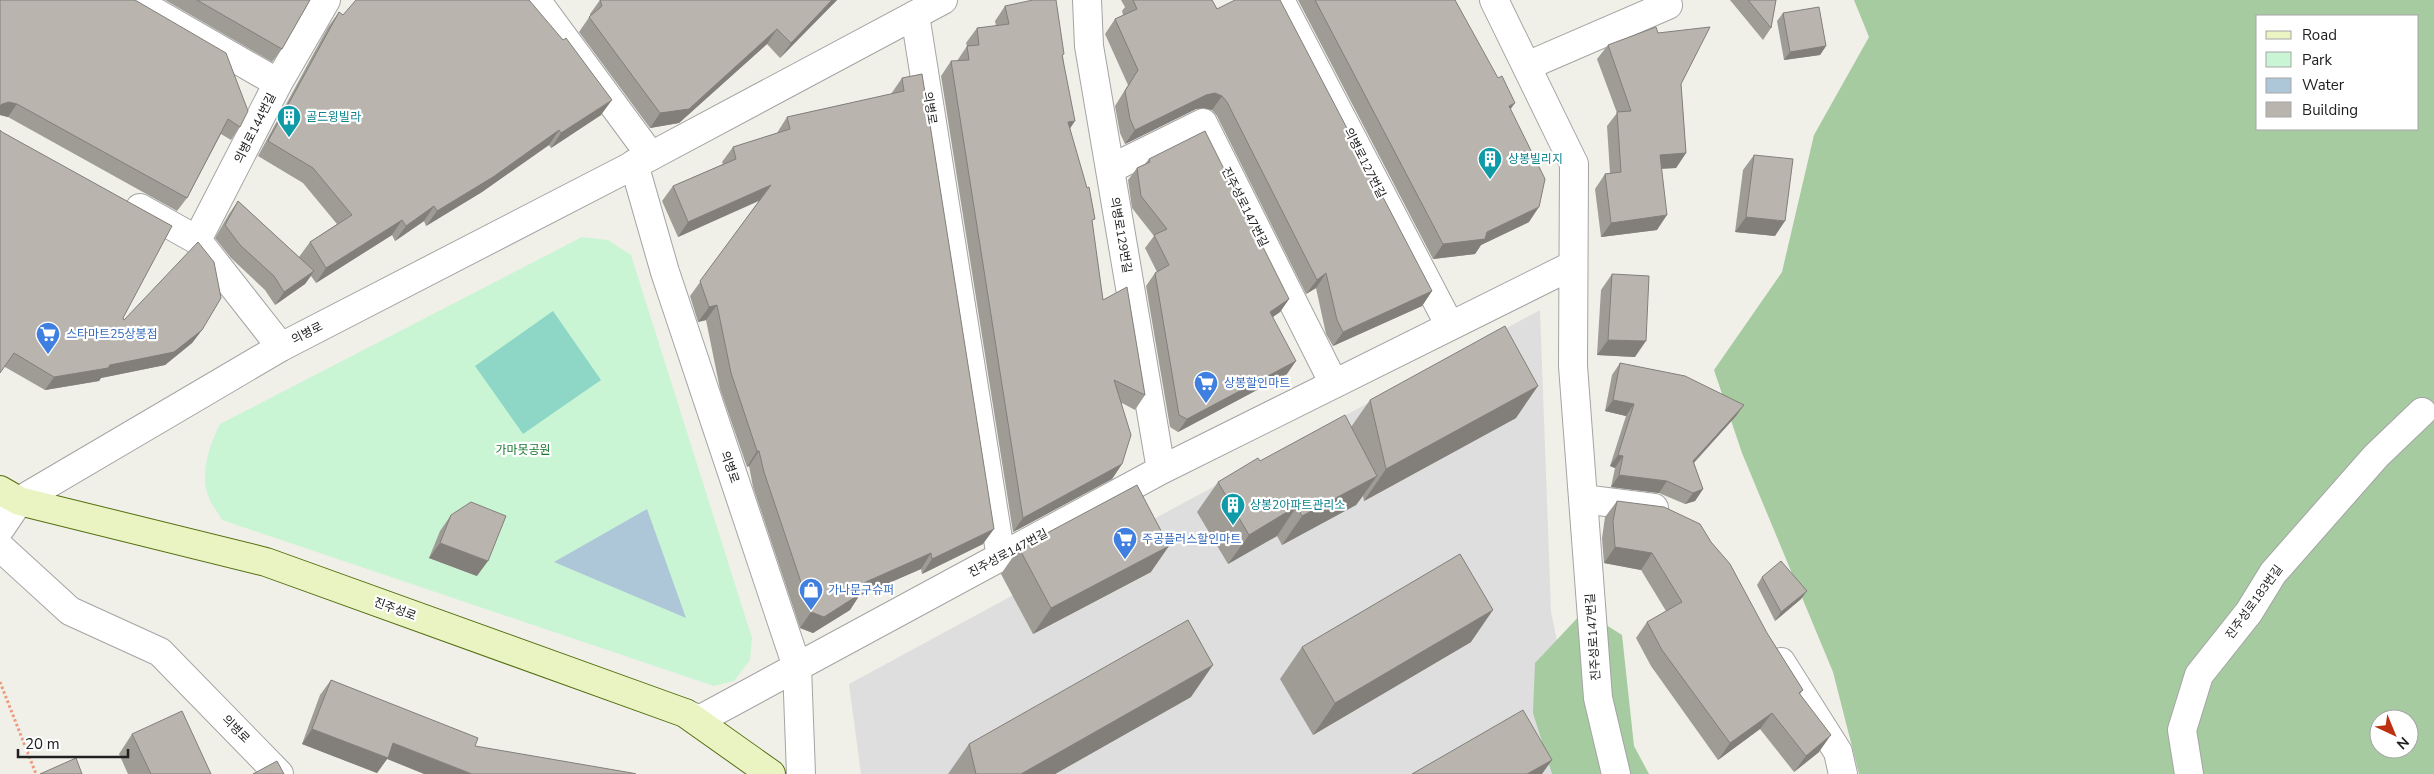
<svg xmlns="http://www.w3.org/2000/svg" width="2434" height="774" font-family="'Nunito Sans','Noto Sans KR',sans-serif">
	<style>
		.residential { fill: #dedede }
		.forest { fill: #a6cba1; fill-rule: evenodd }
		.park { fill: #caf5d5 }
		.pitch { fill: #8ed7c7 }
		.water { fill: #adc7d9 }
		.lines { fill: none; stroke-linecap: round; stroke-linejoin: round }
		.minor-casing { stroke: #a4a4a4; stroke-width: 30 }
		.tertiary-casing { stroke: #a4a4a4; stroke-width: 30 }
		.secondary-casing { stroke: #546f10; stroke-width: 30 }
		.path { stroke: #ed9b7c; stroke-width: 3; stroke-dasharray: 2.5 2.5; stroke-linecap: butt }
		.minor { stroke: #fff; stroke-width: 28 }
		.tertiary { stroke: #fff; stroke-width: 28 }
		.secondary { stroke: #e9f4c2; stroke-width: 28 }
		.wall { fill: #9f9c96 }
		.shaded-wall { fill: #827f7a }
		.building { fill: #b9b5ae; stroke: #827f7a }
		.labels { text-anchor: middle; stroke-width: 4.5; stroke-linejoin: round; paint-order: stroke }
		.street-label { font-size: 12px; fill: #202020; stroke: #fff }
		.culture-label { font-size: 12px; fill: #0d838f; stroke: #fff; text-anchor: start }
		.shop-label { font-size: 12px; fill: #366cbe; stroke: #fff; text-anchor: start }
		.park-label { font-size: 12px; fill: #17762f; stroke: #fff }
	</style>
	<rect width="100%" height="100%" fill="#f0efe8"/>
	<!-- residential -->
	<path class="residential" d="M1540 310 1551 612 1585 774H861L849 684Z"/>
	<!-- forest -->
	<path class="forest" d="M1854 0H2434V774H1859L1833 672 1742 453 1714 370 1782 272 1814 135 1869 37ZM2258 16H2418V129H2258ZM2379 719H2409V749H2379Z
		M1584 611 1622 635 1634 746 1649 774H1552L1533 713 1535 663Z"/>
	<!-- park -->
	<path class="park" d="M582 237 608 240 631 255 752 638 750 660 734 681 714 686 222 520C218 512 209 502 207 492 201 470 210 443 220 424Z"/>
	<!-- pitch -->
	<path class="pitch" d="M553 311 601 380 523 434 475 366Z"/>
	<!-- water -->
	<path class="water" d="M647 509 686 618 554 562Z"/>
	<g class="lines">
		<defs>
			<path id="minor" d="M134 0 278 83
				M536 0 651 156
				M1087 0 1089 46 1161 470
				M1280 0 1450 326
				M1494 0 1574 164 1573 366 1598 698 1616 774
				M915 15 1001 558
				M1527 66 1668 5
				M634 164 665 272 797 667 801 774
				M1110 169 1203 123 1334 384
				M140 208 197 240 281 347
				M197 240 278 83 326 0
				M1583 499 1654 508
				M0 547 70 611 160 652 279 774
				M1781 662 1838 752 1843 774
				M685 713 699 720 1161 470 1573 265
				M2189 774 2182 730 2199 675 2249 612 2273 573 2376 456 2422 412"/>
			<path id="tertiary" d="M0 529 19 501 281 347 651 156 943 0"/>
			<path id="secondary" d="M0 490 19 501 266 562 685 713 771 774"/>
		</defs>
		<!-- minor casing -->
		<use href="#minor" class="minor-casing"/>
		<!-- tertiary casing -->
		<use href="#tertiary" class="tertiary-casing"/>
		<!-- secondary casing -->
		<use href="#secondary" class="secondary-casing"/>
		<!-- path -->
		<path class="path" d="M0 682 36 774"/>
		<!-- minor -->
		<use href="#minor" class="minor"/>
		<!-- tertiary -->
		<use href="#tertiary" class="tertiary"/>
		<!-- secondary -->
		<use href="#secondary" class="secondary"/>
	</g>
	<!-- wall -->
	<path class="wall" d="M135 0 240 127 231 140 221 134 187 198 177 211 8 117 0 115Z
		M165 0H310L282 49 272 62Z
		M600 0H837L780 58 767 44 679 123 650 128 579 32 590 16V14Z
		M1121 0H1212L1217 9 1432 291 1422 306 1333 346 1326 334 1316 288 1306 294 1217 116 1212 110 1204 108 1196 109 1125 144 1120 133 1115 106 1128 85 1105 34 1115 19 1123 15 1122 11 1125 7Z
		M1298 0H1455L1511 109 1529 222 1481 245 1475 254 1433 259Z
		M1730 0H1776L1771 28 1763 40Z
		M1005 6 1063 56 1070 128 1092 224 1103 300 1145 395 1135 410 1122 403V464L1112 479 1013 532 941 76 951 61H957L967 46 966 43 977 28 996 26 995 21Z
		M339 12 343 15 601 115 551 148 549 145 482 192 426 226 424 221 395 241 392 235 316 283 311 276 305 284 275 305 265 290 231 258 215 238 229 214 238 201 299 257 310 242 337 224 303 183 258 156 328 27Z
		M1783 13 1826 46 1820 55 1784 60 1777 21Z
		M1658 33 1681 84 1686 153 1676 168 1661 169 1657 230 1601 237 1595 189 1605 174 1610 173 1607 126 1617 113 1597 59 1608 45Z
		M902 78 983 544 922 574 921 569 859 596 850 610 813 633 800 628 753 487 749 466 747 467 720 389 706 320 698 322 690 296 759 201 678 237 662 201 673 186 723 164 722 162 733 147 777 133 787 117 891 94Z
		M0 130 123 318 124 320 202 330 192 343 165 365 101 378 99 381 45 390 5 367Z
		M1754 155 1775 236 1735 232 1743 170Z
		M1149 159 1289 299 1280 312 1273 317 1287 374 1178 432 1170 427 1146 286 1155 273 1157 272 1145 248 1154 236 1132 208 1128 180 1137 168 1145 164Z
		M1612 274 1635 357 1597 355 1601 290Z
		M1620 363 1744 405 1736 416 1694 463 1703 489 1695 501 1685 504 1659 493 1611 487 1615 468 1610 466 1626 416 1605 411 1612 375Z
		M1370 400 1516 418 1364 501 1363 496 1356 505 1282 545 1277 536 1228 564 1197 512 1218 482 1260 461 1351 427Z
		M1617 501 1767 633 1803 690 1800 694 1819 752 1794 772 1760 729 1718 760 1651 666 1636 638 1647 622 1666 611 1641 570 1604 563 1602 538 1605 517Z
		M451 515 477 576 429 558 440 531Z
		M1019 548 1151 572 1033 634 1001 574Z
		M1762 577 1801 599 1775 621 1757 585Z
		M1471 642 1313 735 1280 679 1302 647Z
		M331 680 387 759 377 773 302 744 320 695Z
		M1191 697 1055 774H948L969 744Z
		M132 734 211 774H128L119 754Z"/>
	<!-- shaded-wall -->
	<path class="shaded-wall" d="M832 0H837L780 58 791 43Z
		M777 29 767 44 679 123 650 128 660 113Z
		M1826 46 1820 55 1784 60 1790 52Z
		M1215 93 1222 96 1212 110 1204 108 1196 109 1125 144 1135 130 1206 95Z
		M612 100 601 115 551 148 561 133Z
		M9 102 17 104 8 117 0 115V106L2 104Z
		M1515 103 1505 117 1509 106Z
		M1075 121 1065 136 1068 122Z
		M559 130 549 145 482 192 426 226 437 211Z
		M1686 153 1676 168 1649 169 1660 155Z
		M771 185 760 200 678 237 688 222Z
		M434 206 424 221 395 241 406 226Z
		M1539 207 1529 222 1481 245 1475 254 1433 259 1443 244 1487 232Z
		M1667 215 1657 230 1601 237 1611 223Z
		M1746 217 1785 221 1775 236 1735 232Z
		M402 220 392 235 316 283 326 268Z
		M314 271 305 284 275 305 284 292Z
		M1326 273 1316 288 1306 294 1317 280Z
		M1432 291 1422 306 1333 346 1343 332Z
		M1289 299 1280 312 1261 325 1270 312Z
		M717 305 706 320 698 322 709 307Z
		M202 330 192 343 165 365 101 378 99 381 45 390 54 377 110 365Z
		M1608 340 1646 341 1635 357 1597 355Z
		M1296 361 1287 374 1178 432 1187 419Z
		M1538 386 1516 418 1364 501 1386 469Z
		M1613 400 1634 404 1626 416 1605 411Z
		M1744 405 1736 416 1685 472 1693 461Z
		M757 451H759L749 466 747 467Z
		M1618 455 1623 456 1615 468 1610 466Z
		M1122 464 1112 479 1013 532 1023 518Z
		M1619 475 1667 481 1659 493 1611 487Z
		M1377 476 1356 505 1282 545 1302 516Z
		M1703 489 1695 501 1685 504 1693 493Z
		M1297 506 1277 536 1228 564 1249 535Z
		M994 529 983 544 922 574 932 559Z
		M440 543 488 561 477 576 429 558Z
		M1169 546 1151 572 1033 634 1051 608Z
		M1615 547 1652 553 1641 570 1604 563Z
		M931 553 921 569 859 596 850 610 813 633 800 628 811 612 859 585Z
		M1807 591 1801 599 1775 621 1781 612Z
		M1493 610 1471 642 1313 735 1335 703Z
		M1213 665 1191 697 1055 774H1021Z
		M1772 713 1760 729 1718 760 1730 743Z
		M312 729 393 743 472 774H424L387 759 377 773 302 744Z
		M1831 735 1819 752 1794 772 1806 756Z
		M1552 760 1542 774H1527Z"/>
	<!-- building -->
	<path class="building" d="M0 0H135L226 53 248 111 240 127 228 119 187 198 17 104 9 102 2 104 0 106Z
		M197 0H310L282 49Z
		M356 0H529L563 40 566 38 612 100 561 133 559 130 493 177 437 211 434 206 406 226 402 220 326 268 310 242 352 215 313 168 268 141 339 12 343 15Z
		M600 0H832L791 43 777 29 689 109 660 113 589 17 602 6Z
		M1033 0H1056L1064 54 1062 55 1075 121 1068 122 1087 188 1089 187 1095 219 1092 220 1103 300 1127 287 1145 395 1114 380 1131 435 1122 464 1023 518 951 61 969 60 967 46 979 45 977 28 1009 24 1005 6Z
		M1133 0H1212L1217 9 1235 0H1280L1432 291 1343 332 1337 320 1326 273 1317 280 1227 102 1222 96 1215 93 1206 95 1135 130 1130 119 1125 91 1138 70 1115 19 1137 9Z
		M1315 0H1455L1498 78 1502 76 1515 103 1509 106 1545 179 1539 207 1487 232 1485 239 1443 244Z
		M1748 0H1776L1771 28Z
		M1819 7 1826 46 1790 52 1783 13Z
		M1656 27 1658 33 1710 27 1681 84 1686 153 1660 155 1667 215 1611 223 1605 174 1621 172 1617 112 1631 111 1608 45Z
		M922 74 994 529 932 559 931 553 859 585 860 594 824 617 811 612 764 472 759 451H757L731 373 717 305 709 307 700 281 771 185 688 222 673 186 736 159 733 147 790 129 787 117 904 91 902 78Z
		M0 130 2 132 172 226 123 318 124 320 198 242 214 262 221 298 202 330 174 352 110 365 108 368 54 377 14 353 0 373Z
		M1205 131 1289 299 1270 312 1296 361 1187 419 1179 415 1155 273 1169 265 1154 235 1167 229 1141 196 1137 168 1150 162 1149 159Z
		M1754 155 1793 159 1785 221 1746 217Z
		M238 201 314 271 284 292 274 276 240 245 225 225Z
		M1612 274 1649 276 1646 341 1608 340Z
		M1505 326 1538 386 1386 469 1370 400Z
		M1620 363 1685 376 1744 405 1693 461 1703 489 1693 493 1667 481 1619 475 1623 456 1618 455 1634 404 1613 400Z
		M1345 415 1377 476 1302 516 1297 506 1249 535 1218 482 1258 458 1260 461Z
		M1137 485 1169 546 1051 608 1019 548Z
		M1617 501 1664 507 1700 524 1711 542 1730 564 1767 633 1803 690 1799 693 1831 735 1806 756 1772 713 1730 743 1662 650 1647 622 1682 602 1652 553 1615 547 1613 521Z
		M471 502 506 516 488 561 440 543 451 515Z
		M1460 554 1493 610 1335 703 1302 647Z
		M1781 561 1807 591 1781 612 1762 577Z
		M1188 620 1213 665 1021 774H976L969 744Z
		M331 680 478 738 475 746 632 773 636 774H472L393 743 388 758 312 729Z
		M1523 710 1552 760 1527 774H1412Z
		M182 711 211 774H151L132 734Z
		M76 758 82 774H40Z
		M277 761 284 774H253Z"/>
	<!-- icons -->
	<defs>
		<symbol id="building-pin" viewBox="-11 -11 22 30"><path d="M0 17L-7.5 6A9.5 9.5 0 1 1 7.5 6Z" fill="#0f9aa8" stroke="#fff"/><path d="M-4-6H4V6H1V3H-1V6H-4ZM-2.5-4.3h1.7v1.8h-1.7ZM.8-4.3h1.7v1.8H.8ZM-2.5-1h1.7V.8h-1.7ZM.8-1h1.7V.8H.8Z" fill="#fff"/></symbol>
		<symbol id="supermarket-pin" viewBox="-11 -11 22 30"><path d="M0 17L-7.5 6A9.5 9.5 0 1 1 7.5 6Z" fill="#3f7fe0" stroke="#fff"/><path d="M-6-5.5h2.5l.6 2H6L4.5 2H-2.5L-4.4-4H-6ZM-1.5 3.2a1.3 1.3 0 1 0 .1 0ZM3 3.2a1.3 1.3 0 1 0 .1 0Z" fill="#fff"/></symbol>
		<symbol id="shop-pin" viewBox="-11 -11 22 30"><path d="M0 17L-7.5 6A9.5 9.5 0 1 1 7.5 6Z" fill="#3f7fe0" stroke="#fff"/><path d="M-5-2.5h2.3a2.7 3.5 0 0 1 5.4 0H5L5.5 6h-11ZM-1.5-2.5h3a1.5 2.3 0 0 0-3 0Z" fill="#fff"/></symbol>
	</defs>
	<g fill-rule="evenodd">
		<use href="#building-pin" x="275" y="103" width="28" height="38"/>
		<use href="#building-pin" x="1476" y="145" width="28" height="38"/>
		<use href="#supermarket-pin" x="34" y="320" width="28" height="38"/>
		<use href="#supermarket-pin" x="1192" y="369" width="28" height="38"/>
		<use href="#building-pin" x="1219" y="491" width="28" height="38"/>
		<use href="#supermarket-pin" x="1111" y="525" width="28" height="38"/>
		<use href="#shop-pin" x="797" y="576" width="28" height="38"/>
	</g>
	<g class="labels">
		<!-- street labels -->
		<g class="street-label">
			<text transform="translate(930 108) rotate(81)" y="4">의병로</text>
			<text transform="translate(255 128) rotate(-63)" y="4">의병로144번길</text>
			<text transform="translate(1365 163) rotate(63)" y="4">의병로127번길</text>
			<text transform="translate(1245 207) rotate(63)" y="4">진주성로147번길</text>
			<text transform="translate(1121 235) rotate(80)" y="4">의병로129번길</text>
			<text transform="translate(307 333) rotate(-27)" y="4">의병로</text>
			<text transform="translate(730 467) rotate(71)" y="4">의병로</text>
			<text transform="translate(1008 553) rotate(-28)" y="4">진주성로147번길</text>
			<text transform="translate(2254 602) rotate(-54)" y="4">진주성로183번길</text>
			<text transform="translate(395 609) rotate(20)" y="4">진주성로</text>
			<text transform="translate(1593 637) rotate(-94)" y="4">진주성로147번길</text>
			<text transform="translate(236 729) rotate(45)" y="4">의병로</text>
		</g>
		<!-- culture labels -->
		<g class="culture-label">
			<text x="306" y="121">골드윙빌라</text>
			<text x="1508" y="163">상봉빌리지</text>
			<text x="1250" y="509">상봉2아파트관리소</text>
		</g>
		<!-- shop labels -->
		<g class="shop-label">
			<text x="66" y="338">스타마트25상봉점</text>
			<text x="1224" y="387">상봉할인마트</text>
			<text x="1142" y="543">주공플러스할인마트</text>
			<text x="828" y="594">가나문구슈퍼</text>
		</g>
		<!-- park labels -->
		<g class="park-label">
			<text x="523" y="454">가마못공원</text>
		</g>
	</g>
	<!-- legend -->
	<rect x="2256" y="15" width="162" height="115" fill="#ffffff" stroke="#a6a6a6"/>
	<rect x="2266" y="31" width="25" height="8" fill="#e9f4c2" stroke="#a6a6a6"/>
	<text x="2302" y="40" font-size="15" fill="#202020">Road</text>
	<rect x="2266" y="52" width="25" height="15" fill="#caf5d5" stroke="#a6a6a6"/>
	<text x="2302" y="65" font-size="15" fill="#202020">Park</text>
	<rect x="2266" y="78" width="25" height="15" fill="#adc7d9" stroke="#a6a6a6"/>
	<text x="2302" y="90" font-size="15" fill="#202020">Water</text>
	<rect x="2266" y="102" width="25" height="15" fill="#b9b5ae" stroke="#a6a6a6"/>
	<text x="2302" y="115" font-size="15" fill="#202020">Building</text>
	<!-- north arrow -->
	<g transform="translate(2394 734) rotate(136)"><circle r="24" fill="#ffffff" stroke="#a6a6a6"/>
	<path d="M0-4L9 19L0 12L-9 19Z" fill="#bd3113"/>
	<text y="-8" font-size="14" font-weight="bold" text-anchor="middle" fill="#202020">N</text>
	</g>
	<!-- scale -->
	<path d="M18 749v8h110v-8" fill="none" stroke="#202020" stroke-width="2.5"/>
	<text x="25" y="749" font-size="15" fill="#202020" stroke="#ffffff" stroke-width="4" paint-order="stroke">20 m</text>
</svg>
